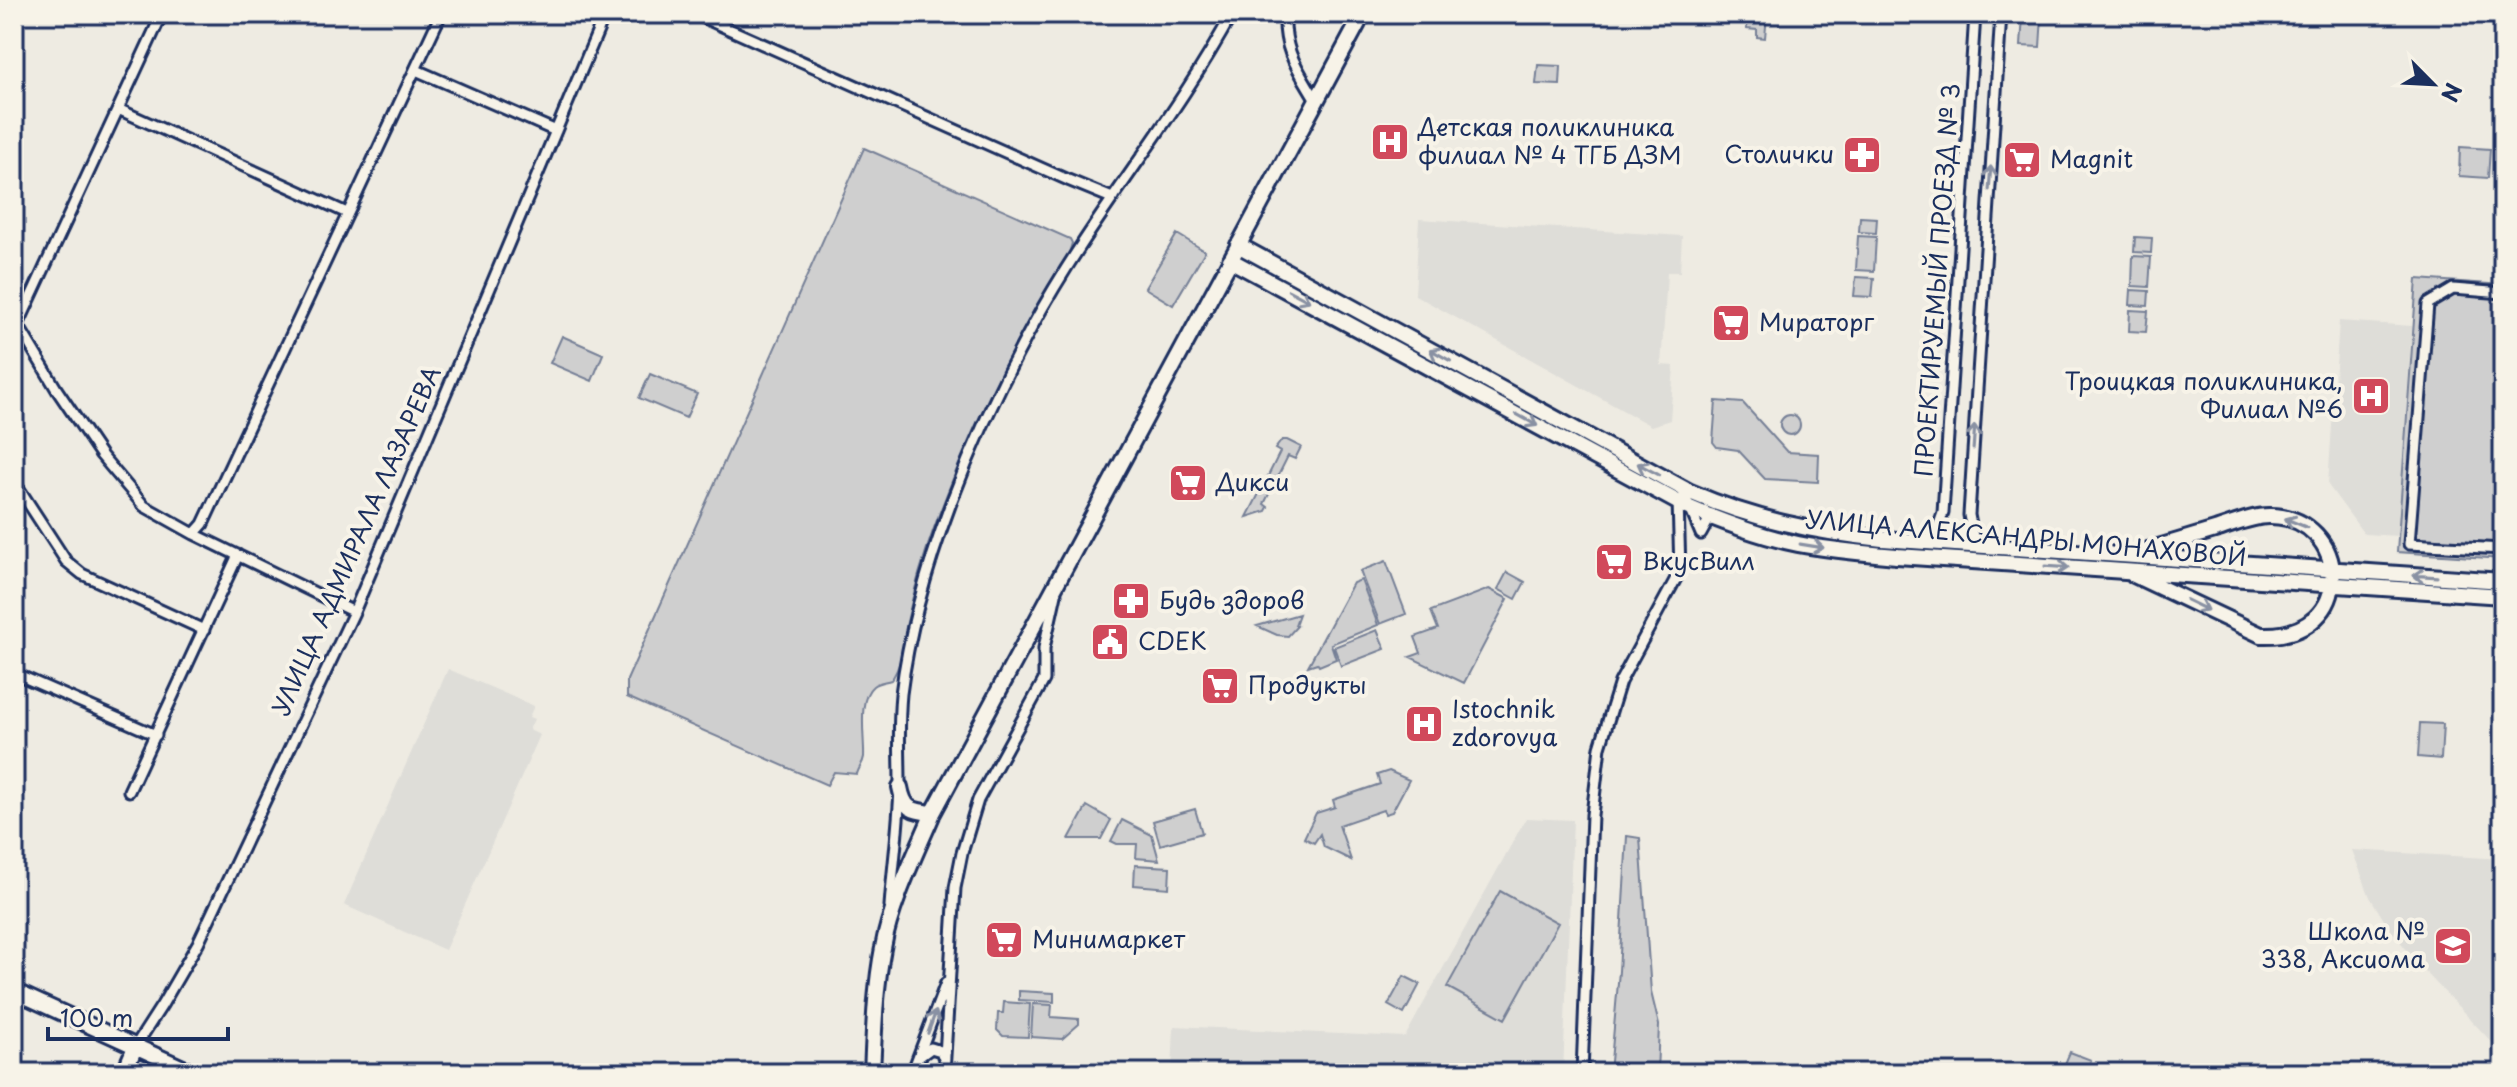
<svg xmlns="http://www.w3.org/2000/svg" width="2517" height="1087" font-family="'Playpen Sans',sans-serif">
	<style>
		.built { fill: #deddd8 }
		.green { fill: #cfcfcf; stroke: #757f96; stroke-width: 2 }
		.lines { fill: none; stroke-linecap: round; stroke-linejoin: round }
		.street-casing { stroke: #1b2f5e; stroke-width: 15 }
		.secondary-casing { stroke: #1b2f5e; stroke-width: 20 }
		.street { stroke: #f7f3e8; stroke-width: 9 }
		.secondary { stroke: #f7f3e8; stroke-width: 14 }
		.oneway { stroke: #8991a3 }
		.labels { text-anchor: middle; stroke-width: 8; stroke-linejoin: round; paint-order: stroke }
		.poi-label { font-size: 24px; fill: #1b2f5e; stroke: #f7f3e8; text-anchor: start }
		.street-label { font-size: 24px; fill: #1b2f5e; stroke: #f7f3e8 }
	</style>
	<rect width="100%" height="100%" fill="#eeebe2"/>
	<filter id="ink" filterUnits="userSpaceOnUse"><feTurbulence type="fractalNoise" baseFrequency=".0125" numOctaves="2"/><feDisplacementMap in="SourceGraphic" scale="16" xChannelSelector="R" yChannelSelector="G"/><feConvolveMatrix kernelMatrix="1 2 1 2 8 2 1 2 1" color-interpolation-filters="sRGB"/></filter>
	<g filter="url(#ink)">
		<!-- built -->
		<path class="built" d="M1419 219 1682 236 1680 272H1667L1665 308 1661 365 1674 366 1670 420 1651 426 1415 295Z
			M2339 321 2412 326 2398 536 2364 534 2328 485Z
			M448 669 534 706 529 717 534 719 529 730 540 735 445 950 344 905Z
			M1526 818 1573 820 1563 1073H1172L1174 1026 1405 1037Z
			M2352 850 2503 859V1054L2418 964 2387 925 2370 897Z"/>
		<!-- green -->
		<path class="green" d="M1747 14H1767L1765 38 1757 37V30L1747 29Z
			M2023 15 2042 16 2040 47 2021 46Z
			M1538 65 1561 66 1560 85 1536 84Z
			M2460 147 2490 149 2488 178 2459 176Z
			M864 148 1070 239 1072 243 1069 253C1014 338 969 432 934 528 923 558 914 590 907 622 903 640 903 665 891 680 885 682 878 682 873 686 857 699 865 738 864 757 863 764 859 767 857 774L834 772 827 785 627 697V680Z
			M1860 217 1877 218 1876 233 1859 232Z
			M1177 234 1205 251 1173 305 1145 288Z
			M1858 236 1876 237 1874 271 1856 270Z
			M2135 237 2152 238 2151 253 2134 252Z
			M2133 256 2151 257 2149 287 2132 286Z
			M1856 277 1874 278 1872 297 1854 296Z
			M2417 279 2503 285V559L2397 552Z
			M2131 290 2149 291 2148 306 2130 305Z
			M2130 310 2148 311 2146 332 2129 331Z
			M562 336 603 354 592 381 550 363Z
			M650 374 697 394 686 418 639 398Z
			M1716 401 1743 403 1787 452 1819 454 1818 482 1765 479 1738 450 1717 447 1713 442Z
			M1780 425a10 10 0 1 1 20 0a10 10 0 1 1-20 0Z
			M1282 440H1287L1301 447 1295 459 1288 456 1274 484 1266 480 1280 452 1275 449Z
			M1264 484 1272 488 1264 504 1268 507 1266 511 1247 517Z
			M1386 561 1406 614 1380 624 1360 571Z
			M1507 572 1525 582 1516 599 1498 589Z
			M1361 580 1378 625 1331 644 1336 659 1319 666 1317 663 1308 666 1353 583Z
			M1489 589 1508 599 1464 683 1410 657 1421 653 1415 637 1438 629 1431 611Z
			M1299 614 1295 625 1297 626 1288 636 1277 635 1257 626Z
			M1377 630 1385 649 1341 666 1334 647Z
			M2420 723 2443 724 2441 759 2418 757Z
			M1389 771 1409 780 1392 812 1385 814 1383 810 1339 825 1351 860 1324 847 1320 834 1314 843 1304 838 1316 813 1335 807 1333 800 1380 784 1377 775Z
			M1087 806 1111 820 1101 839H1069Z
			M1195 809 1202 833 1160 845 1153 821Z
			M1122 820 1152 835 1159 860 1136 858 1137 844H1117L1111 841Z
			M1627 836 1640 838 1651 992 1659 1025 1657 1073H1610L1619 971Z
			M1135 865 1170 867 1169 888 1134 885Z
			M1500 891 1558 923 1505 1019 1447 987Z
			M1404 976 1420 984 1404 1014 1388 1005Z
			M1019 991 1054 993V1002L1019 1000Z
			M1004 1002 1030 1004 1028 1037 1003 1036 997 1030 998 1013H1003Z
			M1033 1004 1052 1005 1051 1017 1079 1019V1024L1062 1039 1031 1037Z
			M2070 1052 2091 1060 2086 1073H2061Z"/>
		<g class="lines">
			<defs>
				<path id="street" d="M695 14 1068 180 1112 198
					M1285 14C1283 51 1298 69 1316 100
					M416 70 556 131
					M118 109 347 213
					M2503 293 2453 289 2428 304 2409 544 2503 549
					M14 324 18 325 57 390 101 455 144 506 194 534 354 612
					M18 325 162 14
					M14 481 66 561 82 574 204 630
					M1681 487 1701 534 1712 514
					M194 534 203 524 441 14
					M1927 543 1935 536 1943 513 1975 14
					M1983 544 1973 536 1969 515 2001 14
					M14 673 156 735
					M129 791 238 555
					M890 906C893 866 899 825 900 785 900 754 898 725 901 694 916 572 974 433 1033 325 1092 216 1173 123 1232 14
					M135 1047 162 1005 198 943 354 612 605 14
					M920 1056 931 1048 941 1051 944 1059
					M912 1073 946 983
					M944 1073 955 888 962 853 978 800 1044 680V648L1056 594
					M1582 1073 1592 815 1600 747 1620 682 1680 571 1678 500"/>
				<path id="secondary" d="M1238 245 1690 492C1752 519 1814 532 1882 539L2503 581
					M1230 260 1685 506C1722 522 1759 536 1798 544 1830 550 1864 553 1897 556L2503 596
					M2134 575 2261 635C2360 639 2350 515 2269 516 2251 516 2232 525 2215 530 2189 538 2164 545 2138 553
					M900 787C904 809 911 811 933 813
					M14 991 194 1073
					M124 1073 135 1047
					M872 1073C874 1031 875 989 883 948 890 906 916 853 933 813L1363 14"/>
			</defs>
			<!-- street casing -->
			<use href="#street" class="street-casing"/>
			<!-- secondary casing -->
			<use href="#secondary" class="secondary-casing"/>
			<!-- street -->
			<use href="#street" class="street"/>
			<!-- secondary -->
			<use href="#secondary" class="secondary"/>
		</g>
		<!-- one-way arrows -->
		<defs><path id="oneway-shaft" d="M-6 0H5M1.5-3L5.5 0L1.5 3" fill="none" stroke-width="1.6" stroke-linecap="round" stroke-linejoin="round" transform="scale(2)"/></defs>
		<g class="oneway">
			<use href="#oneway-shaft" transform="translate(1990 178) rotate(-86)"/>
			<use href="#oneway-shaft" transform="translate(1299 296) rotate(28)"/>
			<use href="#oneway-shaft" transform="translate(1440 355) rotate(-151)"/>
			<use href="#oneway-shaft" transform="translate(1527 420) rotate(29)"/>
			<use href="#oneway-shaft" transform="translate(1974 437) rotate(-86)"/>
			<use href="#oneway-shaft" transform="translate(1648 469) rotate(-152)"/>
			<use href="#oneway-shaft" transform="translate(2296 523) rotate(-158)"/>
			<use href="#oneway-shaft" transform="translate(1812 546) rotate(9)"/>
			<use href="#oneway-shaft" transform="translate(2057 567) rotate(4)"/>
			<use href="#oneway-shaft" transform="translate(2425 576) rotate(-176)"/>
			<use href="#oneway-shaft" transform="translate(2197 605) rotate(26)"/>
			<use href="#oneway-shaft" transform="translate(932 1022) rotate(-70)"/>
		</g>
	</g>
	<!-- icons -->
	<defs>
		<symbol id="hospital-square" viewBox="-11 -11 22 22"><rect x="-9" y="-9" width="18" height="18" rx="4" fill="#d1495b" stroke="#f7f3e8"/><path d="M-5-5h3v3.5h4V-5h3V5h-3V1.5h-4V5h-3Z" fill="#fff"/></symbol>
		<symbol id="pharmacy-square" viewBox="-11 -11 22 22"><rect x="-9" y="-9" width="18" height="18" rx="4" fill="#d1495b" stroke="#f7f3e8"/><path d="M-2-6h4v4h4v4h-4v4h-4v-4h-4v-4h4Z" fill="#fff"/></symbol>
		<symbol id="supermarket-square" viewBox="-11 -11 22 22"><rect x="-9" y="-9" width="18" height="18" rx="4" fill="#d1495b" stroke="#f7f3e8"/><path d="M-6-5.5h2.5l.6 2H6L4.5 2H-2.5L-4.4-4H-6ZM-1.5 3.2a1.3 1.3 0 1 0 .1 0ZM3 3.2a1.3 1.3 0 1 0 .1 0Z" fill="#fff"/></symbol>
		<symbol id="civic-square" viewBox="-11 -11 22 22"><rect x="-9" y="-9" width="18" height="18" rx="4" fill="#d1495b" stroke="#f7f3e8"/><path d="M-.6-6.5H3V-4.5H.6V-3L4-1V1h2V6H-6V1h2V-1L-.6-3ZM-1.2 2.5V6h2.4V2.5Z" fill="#fff"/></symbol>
		<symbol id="school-square" viewBox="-11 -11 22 22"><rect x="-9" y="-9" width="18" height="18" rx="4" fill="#d1495b" stroke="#f7f3e8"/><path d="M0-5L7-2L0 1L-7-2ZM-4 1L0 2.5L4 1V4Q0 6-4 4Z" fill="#fff"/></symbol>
	</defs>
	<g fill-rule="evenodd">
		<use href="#hospital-square" x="1368" y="120" width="44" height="44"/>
		<use href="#pharmacy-square" x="1840" y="133" width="44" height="44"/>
		<use href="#supermarket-square" x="2000" y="138" width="44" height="44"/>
		<use href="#supermarket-square" x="1709" y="301" width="44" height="44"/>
		<use href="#hospital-square" x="2349" y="374" width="44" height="44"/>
		<use href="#supermarket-square" x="1166" y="461" width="44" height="44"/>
		<use href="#supermarket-square" x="1592" y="540" width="44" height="44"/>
		<use href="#pharmacy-square" x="1109" y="579" width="44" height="44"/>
		<use href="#civic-square" x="1088" y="620" width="44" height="44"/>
		<use href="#supermarket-square" x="1198" y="664" width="44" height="44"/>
		<use href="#hospital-square" x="1402" y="702" width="44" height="44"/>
		<use href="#supermarket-square" x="982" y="918" width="44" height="44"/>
		<use href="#school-square" x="2431" y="924" width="44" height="44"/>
	</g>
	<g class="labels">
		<!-- poi labels -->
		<g class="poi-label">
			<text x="1418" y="136">Детская поликлиника<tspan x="1418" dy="28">филиал № 4 ТГБ ДЗМ</tspan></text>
			<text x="1834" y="163" text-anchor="end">Столички</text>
			<text x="2050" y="168">Magnit</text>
			<text x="1759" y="331">Мираторг</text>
			<text x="2343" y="390" text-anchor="end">Троицкая поликлиника,<tspan x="2343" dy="28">Филиал №6</tspan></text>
			<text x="1216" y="491">Дикси</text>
			<text x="1642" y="570">ВкусВилл</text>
			<text x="1159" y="609">Будь здоров</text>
			<text x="1138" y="650">CDEK</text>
			<text x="1248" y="694">Продукты</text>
			<text x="1452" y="718">Istochnik<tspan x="1452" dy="28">zdorovya</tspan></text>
			<text x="2425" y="940" text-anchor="end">Школа №<tspan x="2425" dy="28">338, Аксиома</tspan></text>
			<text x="1032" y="948">Минимаркет</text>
		</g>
		<!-- street labels -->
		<g class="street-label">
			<text transform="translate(1938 280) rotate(-86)" y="8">ПРОЕКТИРУЕМЫЙ ПРОЕЗД № 3</text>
			<text transform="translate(2026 539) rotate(5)" y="8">УЛИЦА АЛЕКСАНДРЫ МОНАХОВОЙ</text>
			<text transform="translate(357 541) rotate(-66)" y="8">УЛИЦА АДМИРАЛА ЛАЗАРЕВА</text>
		</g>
	</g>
	<!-- margin -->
	<rect width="2517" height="1087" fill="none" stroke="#f7f3e8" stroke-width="48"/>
	<rect x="24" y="24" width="2469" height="1039" fill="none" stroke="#1b2f5e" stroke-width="3" filter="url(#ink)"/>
	<!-- north arrow -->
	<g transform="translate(2433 84) rotate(114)" stroke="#f7f3e8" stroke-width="6" paint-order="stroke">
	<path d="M0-6L14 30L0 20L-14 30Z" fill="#1b2f5e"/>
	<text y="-12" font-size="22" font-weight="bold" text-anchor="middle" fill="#1b2f5e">N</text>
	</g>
	<!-- scale -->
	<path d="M48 1027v12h180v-12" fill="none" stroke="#1b2f5e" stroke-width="4"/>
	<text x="60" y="1027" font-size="24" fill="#1b2f5e" stroke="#f7f3e8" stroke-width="6" paint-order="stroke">100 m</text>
</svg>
